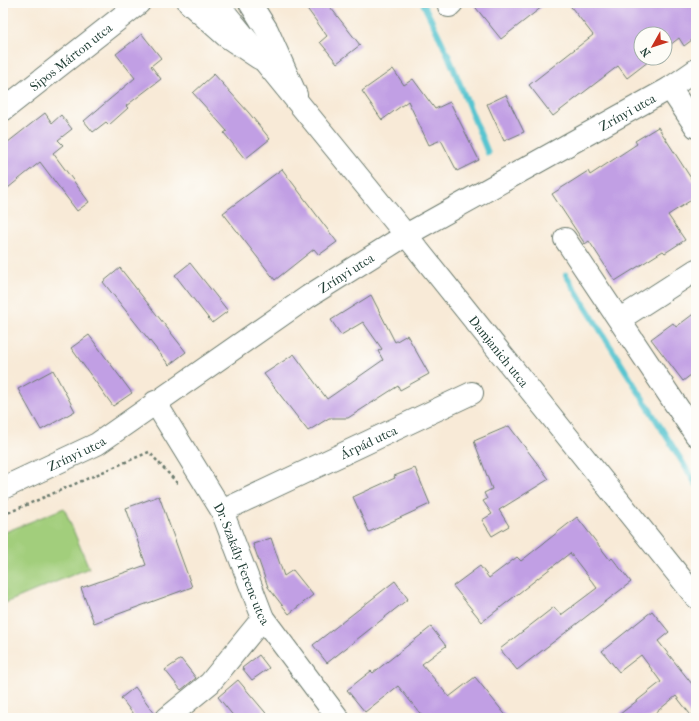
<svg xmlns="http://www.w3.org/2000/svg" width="699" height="721" font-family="'IM FELL French Canon',serif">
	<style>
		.green { fill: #a2ce7b; stroke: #608658 }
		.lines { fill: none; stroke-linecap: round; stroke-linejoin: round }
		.stream { stroke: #58c5d0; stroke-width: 6 }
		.building { fill: #c19fe4 }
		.minor-casing { stroke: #6b7a6d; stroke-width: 24 }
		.tertiary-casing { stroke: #6b7a6d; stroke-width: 24 }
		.path { stroke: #6b7a6d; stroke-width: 2.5; stroke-dasharray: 3 3; stroke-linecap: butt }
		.minor { stroke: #fff; stroke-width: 22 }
		.tertiary { stroke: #fff; stroke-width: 22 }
		.labels { text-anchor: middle; stroke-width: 4; stroke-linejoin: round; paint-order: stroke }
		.street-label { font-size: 13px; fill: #1f3d34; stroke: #fdfcf7 }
	</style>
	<rect width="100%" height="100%" fill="#fdfcf7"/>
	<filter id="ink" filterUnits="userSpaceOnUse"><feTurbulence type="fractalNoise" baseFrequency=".025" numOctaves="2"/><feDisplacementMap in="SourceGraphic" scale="8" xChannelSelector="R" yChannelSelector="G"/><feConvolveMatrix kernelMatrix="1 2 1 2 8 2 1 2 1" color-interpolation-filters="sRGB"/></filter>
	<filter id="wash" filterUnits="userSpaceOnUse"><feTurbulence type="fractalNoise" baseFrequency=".012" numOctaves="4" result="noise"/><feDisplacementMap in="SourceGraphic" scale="16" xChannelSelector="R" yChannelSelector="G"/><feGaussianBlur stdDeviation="0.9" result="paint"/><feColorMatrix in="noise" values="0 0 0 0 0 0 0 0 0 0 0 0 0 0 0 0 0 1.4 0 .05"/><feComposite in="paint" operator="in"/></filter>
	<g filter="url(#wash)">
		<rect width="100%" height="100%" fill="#f8ead7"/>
		<!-- green -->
		<path class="green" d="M64 508 89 568 3 604V533Z"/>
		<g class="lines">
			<!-- stream -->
			<path class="stream" d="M423 3 448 55 488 153
				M566 275 696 484"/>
		</g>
		<g id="blocks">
			<!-- building -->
			<path class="building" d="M303 3H327L360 45 337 63 320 42 327 36Z
				M472 3H547L501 39Z
				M568 3H696V37L684 46 679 38 665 49V34H641V58H653L627 78 618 66 553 116 529 85 593 35Z
				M142 34 161 58 151 66 161 79 126 106 128 108 109 125 106 122 93 132 84 121 135 78 116 54Z
				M393 69 404 85 413 79 435 109 450 102 479 160 457 171 441 140 429 145 408 101 382 120 362 91Z
				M214 74 249 113 270 139 245 159 224 133 227 131 193 93Z
				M506 95 524 132 504 141 487 104Z
				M45 113 52 123 61 115 72 129 58 140 63 145 53 153 89 202 77 211 40 162 3 192V146Z
				M658 127 696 186V197L668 215 685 240 665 253 663 251 615 281 589 241 585 244 552 194 588 171 590 175 637 144 635 141Z
				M282 169 337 242 319 255 314 249 275 280 223 213Z
				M190 263 228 311 212 323 175 275Z
				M120 268 186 352 169 365 103 282Z
				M371 295 395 342 407 335 429 374 400 390 398 386 348 418H329L308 431 264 374 294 354 327 399 383 360 378 351 382 349 363 322 341 335 331 320Z
				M696 312V371L683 381 651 339 673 323 676 327Z
				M89 335 132 393 113 406 71 348Z
				M53 370 75 411 41 430 18 389Z
				M509 426 549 479 499 510 509 526 492 536 482 520 492 514 483 501 487 499 484 493 492 489 474 441Z
				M415 468 430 504 369 532 353 497 395 478 394 476Z
				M159 496 192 587 94 623 81 588 146 565 126 508Z
				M577 517 610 560 612 558 631 582 517 670 500 649 554 607 561 615 597 588 570 553 482 622 453 586 480 566 489 578 517 557 521 561Z
				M271 538 284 576 293 570 313 595 289 614 268 587 253 544Z
				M395 581 408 599 327 663 313 645Z
				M652 611 669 632 658 641 696 689V718H693L676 696 649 718H615L661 682 641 655 619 672 602 651Z
				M431 627 446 646 422 664 449 697 475 677 508 718H424L398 686 365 712 347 690 371 671 373 673Z
				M259 655 269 668 252 680 242 668Z
				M181 659 196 678 181 690 165 670Z
				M238 680 270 718H235L218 697Z
				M135 687 155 714V718H136L121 698Z"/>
		</g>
	</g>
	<g filter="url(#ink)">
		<use href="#blocks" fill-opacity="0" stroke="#6b7a6d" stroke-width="1"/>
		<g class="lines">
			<defs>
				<g id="minor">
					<path d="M189 3 226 36 259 58"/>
					<path d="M250 3 267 30 296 95"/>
					<path d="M449 6 452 3"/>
					<path d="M670 88 696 127"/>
					<path id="s1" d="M3 110 139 3"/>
					<path d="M565 239 696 435"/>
					<path d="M620 319 696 270"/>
					<path id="s2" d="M155 402 222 511 263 618 338 718"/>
					<path id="s3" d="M3 488 97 444 309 296 406 235 670 88 696 70"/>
					<path id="s4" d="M222 511 472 393"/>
					<path d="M167 718 210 683 263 618"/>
				</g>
				<g id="tertiary">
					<path id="s5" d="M217 3 406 235 696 597"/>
				</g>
			</defs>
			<!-- minor casing -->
			<use href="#minor" class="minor-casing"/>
			<!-- tertiary casing -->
			<use href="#tertiary" class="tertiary-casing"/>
			<!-- path -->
			<path class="path" d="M3 515 149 452 179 485"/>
			<!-- minor -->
			<use href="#minor" class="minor"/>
			<!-- tertiary -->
			<use href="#tertiary" class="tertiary"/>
		</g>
	</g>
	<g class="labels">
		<!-- street labels -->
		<g class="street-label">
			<text dy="5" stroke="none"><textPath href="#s1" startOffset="86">Sipos Márton utca</textPath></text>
			<text dy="5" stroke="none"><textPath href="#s3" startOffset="730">Zrínyi utca</textPath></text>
			<text dy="5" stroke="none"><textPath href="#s3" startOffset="406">Zrínyi utca</textPath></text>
			<text dy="5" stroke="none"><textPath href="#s5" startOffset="448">Damjanich utca</textPath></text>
			<text dy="5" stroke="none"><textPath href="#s4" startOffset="162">Árpád utca</textPath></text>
			<text dy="5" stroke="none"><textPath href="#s3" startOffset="81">Zrínyi utca</textPath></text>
			<text dy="5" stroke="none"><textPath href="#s2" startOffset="184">Dr. Szakály Ferenc utca</textPath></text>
		</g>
	</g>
	<!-- margin -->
	<rect width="699" height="721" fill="none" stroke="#fdfcf7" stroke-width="16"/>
	<!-- north arrow -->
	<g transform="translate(653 46) rotate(231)"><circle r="19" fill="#fdfcf7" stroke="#a4b0a9"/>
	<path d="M0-3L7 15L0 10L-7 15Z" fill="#c8321e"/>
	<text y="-6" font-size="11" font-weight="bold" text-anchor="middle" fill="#1f3d34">N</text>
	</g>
</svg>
